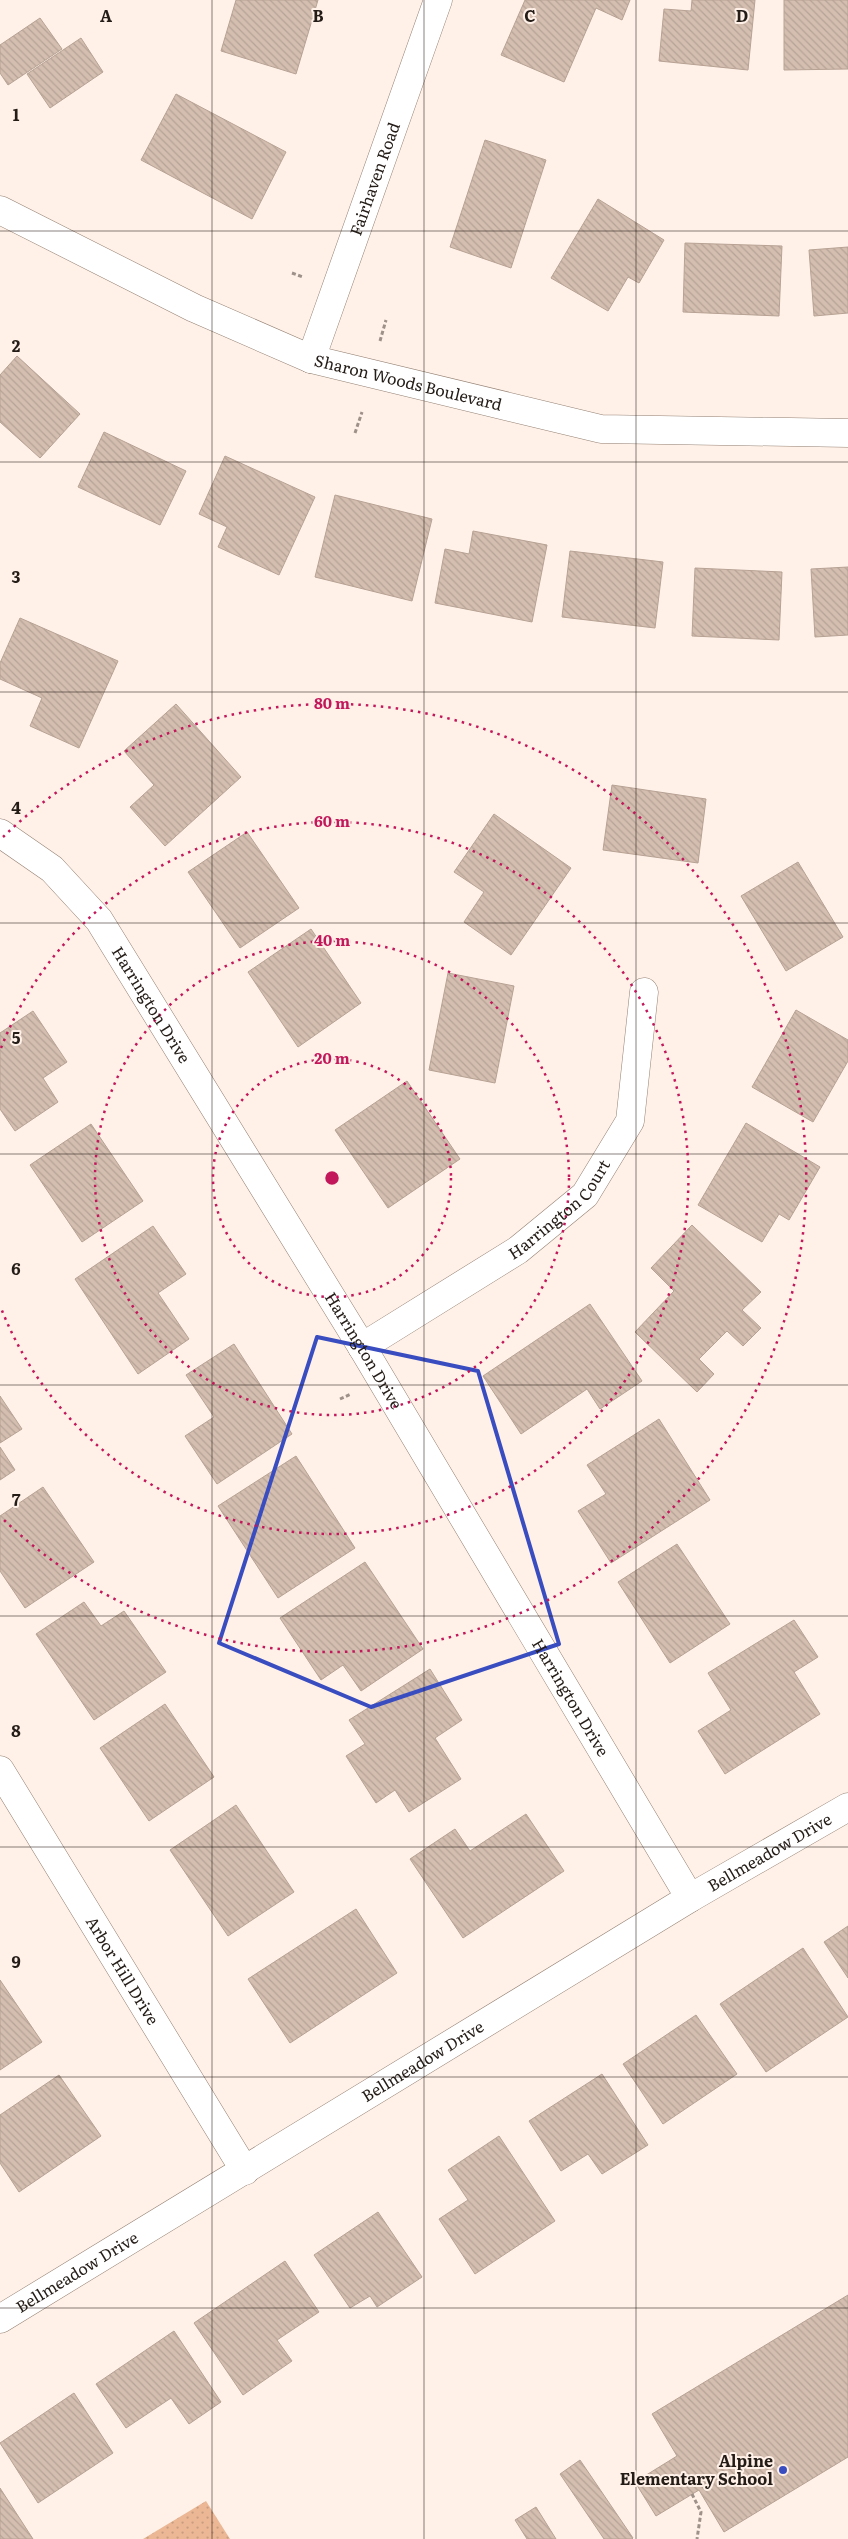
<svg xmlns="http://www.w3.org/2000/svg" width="848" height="2539" font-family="Literata,serif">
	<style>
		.grass { fill: url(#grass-dots) }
		.building { fill: url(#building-back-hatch); stroke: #b7a294 }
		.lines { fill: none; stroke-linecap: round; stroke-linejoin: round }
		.street-casing { stroke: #948073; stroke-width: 29 }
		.secondary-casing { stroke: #948073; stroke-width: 29 }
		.path { stroke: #9d918a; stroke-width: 3; stroke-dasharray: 4 2.5; stroke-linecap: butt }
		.street { stroke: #fff; stroke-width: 28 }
		.secondary { stroke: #fff; stroke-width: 28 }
		.marked { fill: none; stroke: #394dc0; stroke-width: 4; stroke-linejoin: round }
		.grid { fill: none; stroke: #241c17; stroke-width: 1; stroke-opacity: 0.55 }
		.ring { fill: none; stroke: #c2185b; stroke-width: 2.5; stroke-dasharray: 2.5 5 }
		.poi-dot { fill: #394dc0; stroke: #fff1e8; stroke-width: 2 }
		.labels { text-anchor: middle; stroke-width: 4; stroke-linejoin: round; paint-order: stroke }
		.street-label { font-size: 16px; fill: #241c17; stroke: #fff1e8 }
		.poi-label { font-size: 16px; font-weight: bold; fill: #241c17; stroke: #fff1e8; text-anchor: end }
		.grid-label { font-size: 16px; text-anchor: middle; font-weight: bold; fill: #241c17; stroke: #fff1e8; stroke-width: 4; stroke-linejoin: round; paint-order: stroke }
		.centre { fill: #c2185b; stroke: #fff1e8; stroke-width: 2.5 }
		.ring-label { font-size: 15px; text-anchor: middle; font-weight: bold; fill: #c2185b; stroke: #fff1e8; stroke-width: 4; stroke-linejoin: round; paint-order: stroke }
	</style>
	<defs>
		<pattern id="grass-dots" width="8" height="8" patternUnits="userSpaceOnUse" patternTransform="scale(1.25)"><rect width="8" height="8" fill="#ebb795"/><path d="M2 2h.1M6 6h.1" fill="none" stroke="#c99d80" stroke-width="1.8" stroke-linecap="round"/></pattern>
		<pattern id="building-back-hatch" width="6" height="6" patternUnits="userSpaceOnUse" patternTransform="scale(1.25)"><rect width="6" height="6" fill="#d4beb0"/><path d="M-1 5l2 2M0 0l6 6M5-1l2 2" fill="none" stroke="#b6a397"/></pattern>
	</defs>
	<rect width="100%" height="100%" fill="#fff1e8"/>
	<!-- grass -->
	<path class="grass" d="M206 2501 230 2539H143Z"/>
	<!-- building -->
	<path class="building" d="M236 0H318L296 74 221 51Z
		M525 0H630L622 20 596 8 564 82 501 55Z
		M692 0H755L748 70 659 61 664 9 691 11Z
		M784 0H848V69L784 70Z
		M40 18 62 49 8 85 0 73V45Z
		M81 38 103 72 50 108 27 74Z
		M176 94 286 152 252 219 141 160Z
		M485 140 546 160 511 268 450 247Z
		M598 199 664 240 639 283 628 277 608 311 551 278Z
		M685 243 782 246 779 316 683 312Z
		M848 247V313L814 316 809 250Z
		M17 356 80 414 40 458 0 422V375Z
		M104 432 186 471 160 525 78 487Z
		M225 456 315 497 279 575 218 547 227 527 199 514Z
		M335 495 432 519 412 601 315 577Z
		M473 531 547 545 532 622 435 603 445 549 469 554Z
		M570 551 663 562 655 628 562 617Z
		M848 567V635L815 637 811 569Z
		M695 568 782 572 779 640 692 636Z
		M20 618 118 661 79 748 30 726 42 698 0 679V663Z
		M176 704 241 777 165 846 130 807 154 785 124 751Z
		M612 785 706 799 698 863 603 850Z
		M494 814 571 868 511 955 464 922 484 892 454 872Z
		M247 832 299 908 240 948 188 872Z
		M798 862 843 937 786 971 741 896Z
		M311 929 361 1003 298 1047 248 972Z
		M448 973 514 986 495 1083 429 1070Z
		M796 1010 848 1040V1061L813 1122 752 1087Z
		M33 1011 67 1062 43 1078 58 1102 15 1131 0 1109V1033Z
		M407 1081 460 1159 388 1208 335 1130Z
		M746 1123 820 1167 789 1220 779 1214 762 1242 698 1205Z
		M91 1124 143 1201 82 1242 30 1165Z
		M692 1225 761 1292 742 1310 761 1328 743 1346 727 1331 699 1359 714 1374 697 1392 635 1332 674 1291 651 1268Z
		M153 1226 186 1274 158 1293 189 1339 138 1374 75 1279Z
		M590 1304 642 1381 600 1409 587 1389 521 1434 483 1376Z
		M234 1344 292 1434 217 1484 185 1436 214 1417 186 1375Z
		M0 1396 22 1429 0 1443Z
		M659 1419 710 1500 611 1563 578 1511 606 1494 587 1465Z
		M0 1447 15 1470 0 1480Z
		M296 1456 355 1548 278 1598 218 1506Z
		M43 1487 94 1562 25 1608 0 1571V1516Z
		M677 1544 730 1624 670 1663 618 1582Z
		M365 1562 423 1649 361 1691 343 1665 321 1680 280 1618Z
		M84 1602 101 1626 124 1611 166 1672 94 1720 36 1634Z
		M794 1620 818 1657 794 1672 820 1714 725 1774 698 1731 731 1710 708 1673Z
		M430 1669 462 1720 435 1738 461 1779 409 1812 395 1790 376 1803 346 1756 365 1744 349 1720Z
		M165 1704 214 1777 149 1821 100 1748Z
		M236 1805 294 1892 228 1936 170 1850Z
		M526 1814 564 1871 463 1938 410 1859 455 1829 470 1851Z
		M356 1909 397 1973 290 2043 248 1979Z
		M848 1926V1978L824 1942Z
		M803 1948 848 2017 766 2072 720 2004Z
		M0 1980 42 2042 0 2070Z
		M696 2015 737 2074 663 2124 623 2064Z
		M602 2074 648 2145 602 2174 588 2154 561 2171 529 2121Z
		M59 2075 101 2136 19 2192 0 2163V2115Z
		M499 2136 555 2221 475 2274 439 2219 468 2200 448 2170Z
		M378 2212 422 2277 377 2307 370 2296 350 2308 314 2255Z
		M285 2261 319 2312 277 2340 292 2361 243 2395 194 2323Z
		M848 2295V2457L724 2532 699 2490 656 2516 635 2482 677 2456 652 2414Z
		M174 2331 221 2402 189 2424 171 2398 126 2428 96 2384Z
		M74 2393 113 2453 38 2503 0 2443Z
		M580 2460 633 2538 632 2539H604L560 2474Z
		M0 2488 33 2539H0Z
		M536 2507 556 2539H527L515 2520Z"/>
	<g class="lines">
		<defs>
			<g id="street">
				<path id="s1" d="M311 359 438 0"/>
				<path id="s2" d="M0 833 52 869 99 920 362 1347 690 1898"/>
				<path id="s3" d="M362 1347 518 1250 585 1195 630 1121 644 992"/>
				<path id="s4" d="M0 1770 245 2171"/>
				<path id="s5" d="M0 2319 690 1898 848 1807"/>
			</g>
			<g id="secondary">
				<path id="s6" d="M0 210 194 308 311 359 601 429 848 433"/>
			</g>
		</defs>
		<!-- street casing -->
		<use href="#street" class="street-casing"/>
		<!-- secondary casing -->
		<use href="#secondary" class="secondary-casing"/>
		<!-- path -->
		<path class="path" d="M292 273 303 277
			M380 341 386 320
			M355 433 362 412
			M340 1399 351 1394
			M692 2494 701 2512 697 2539"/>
		<!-- street -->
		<use href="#street" class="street"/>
		<!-- secondary -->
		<use href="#secondary" class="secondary"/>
	</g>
	<!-- marked area -->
	<path class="marked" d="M317 1337 478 1371 559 1644 371 1707 219 1643Z"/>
	<!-- grid -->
	<path class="grid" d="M212 0V2539M424 0V2539M636 0V2539M0 231H848M0 462H848M0 692H848M0 923H848M0 1154H848M0 1385H848M0 1616H848M0 1847H848M0 2077H848M0 2308H848"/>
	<!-- distance rings -->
	<g class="ring">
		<circle cx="332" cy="1178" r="119"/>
		<circle cx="332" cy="1178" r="237"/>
		<path d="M1 1048A356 356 0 1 1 1 1308"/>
		<path d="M3 837A474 474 0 1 1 3 1519"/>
	</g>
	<!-- markers -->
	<circle class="poi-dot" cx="783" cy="2470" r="5"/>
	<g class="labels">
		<!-- street labels -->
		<g class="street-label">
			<text dy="6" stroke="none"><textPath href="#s1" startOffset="191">Fairhaven Road</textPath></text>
			<text dy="6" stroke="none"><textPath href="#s6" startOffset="445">Sharon Woods Boulevard</textPath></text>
			<text dy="6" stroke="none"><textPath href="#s2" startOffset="232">Harrington Drive</textPath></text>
			<text dy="6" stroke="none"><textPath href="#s3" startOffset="242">Harrington Court</textPath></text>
			<text dy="6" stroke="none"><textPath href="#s2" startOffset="638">Harrington Drive</textPath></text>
			<text dy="6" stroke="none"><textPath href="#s2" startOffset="1042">Harrington Drive</textPath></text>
			<text dy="6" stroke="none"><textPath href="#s5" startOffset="900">Bellmeadow Drive</textPath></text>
			<text dy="6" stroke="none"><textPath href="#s4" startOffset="235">Arbor Hill Drive</textPath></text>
			<text dy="6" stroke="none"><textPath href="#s5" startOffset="495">Bellmeadow Drive</textPath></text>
			<text dy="6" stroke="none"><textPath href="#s5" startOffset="90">Bellmeadow Drive</textPath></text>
		</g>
		<!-- poi labels -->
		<g class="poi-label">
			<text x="773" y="2467">Alpine<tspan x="773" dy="18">Elementary School</tspan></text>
		</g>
	</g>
	<g class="grid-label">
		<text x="106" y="22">A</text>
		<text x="318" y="22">B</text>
		<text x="530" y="22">C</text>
		<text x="742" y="22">D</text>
		<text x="16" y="121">1</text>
		<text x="16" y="352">2</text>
		<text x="16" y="583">3</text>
		<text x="16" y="814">4</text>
		<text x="16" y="1044">5</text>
		<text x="16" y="1275">6</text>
		<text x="16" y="1506">7</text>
		<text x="16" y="1737">8</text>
		<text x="16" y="1968">9</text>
	</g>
	<circle cx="332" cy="1178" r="8" class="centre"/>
	<g class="ring-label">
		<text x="332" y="709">80 m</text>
		<text x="332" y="827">60 m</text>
		<text x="332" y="946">40 m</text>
		<text x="332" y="1064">20 m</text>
	</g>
</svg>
